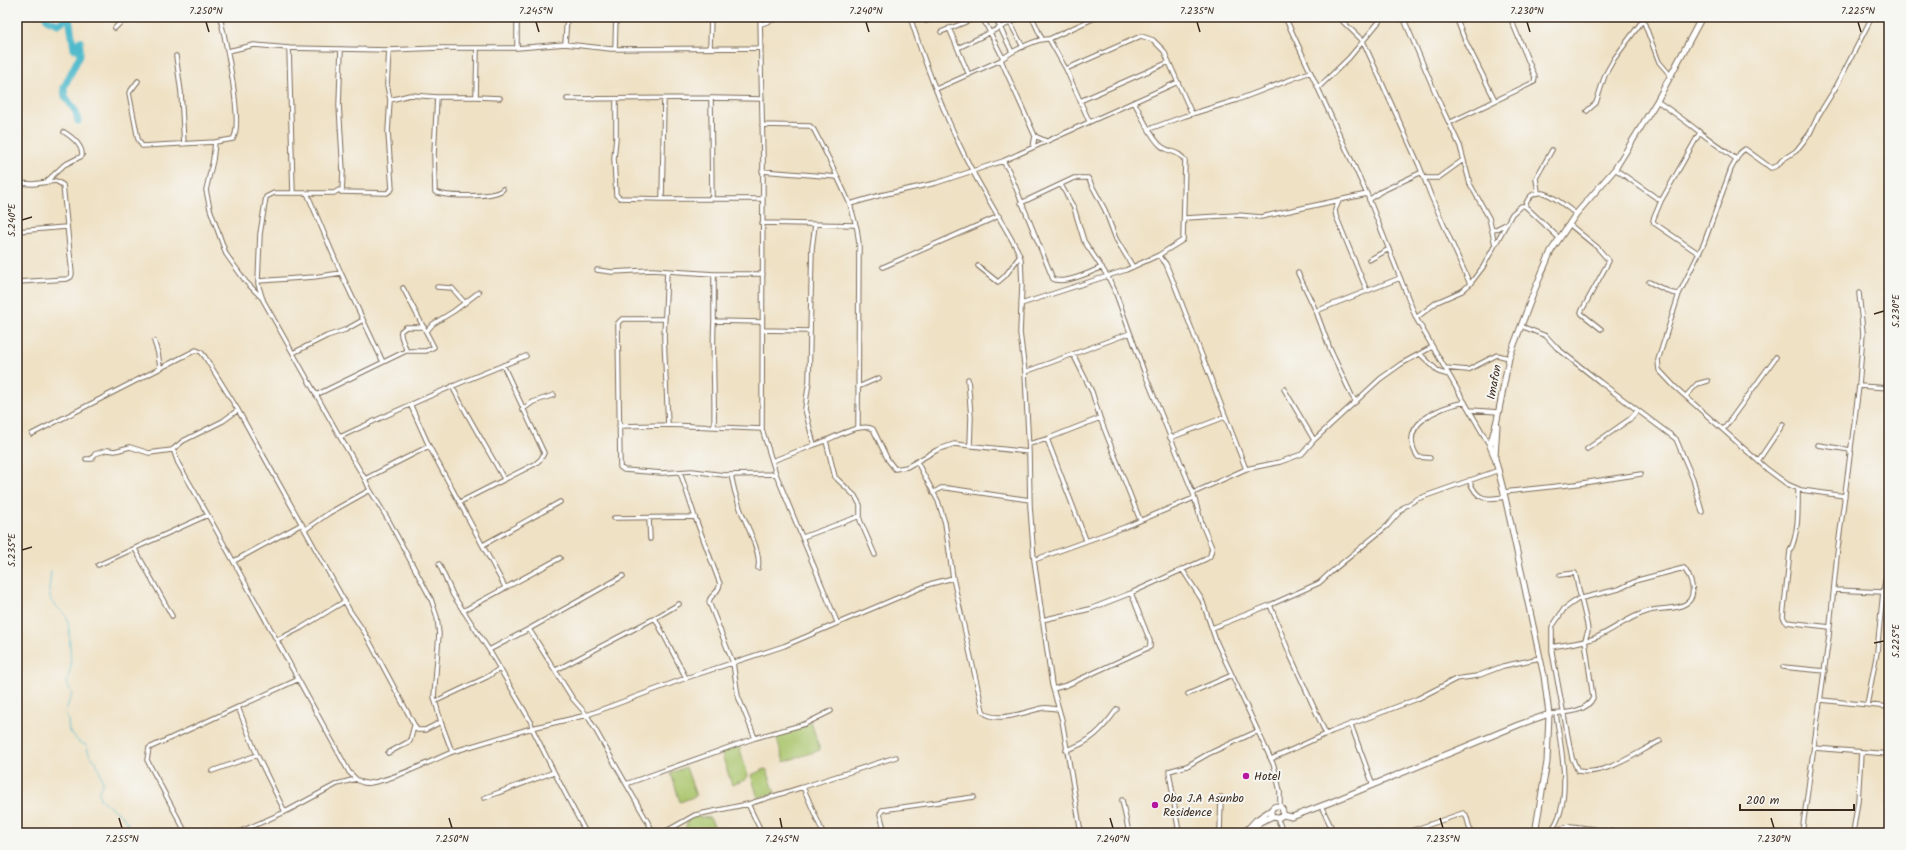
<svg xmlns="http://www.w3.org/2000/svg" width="1906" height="850" font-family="Kalam,sans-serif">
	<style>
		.green { fill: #a9c46a; stroke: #727744 }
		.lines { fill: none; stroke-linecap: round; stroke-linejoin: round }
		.stream { stroke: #4fbacc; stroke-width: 1 }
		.river { stroke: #4fbacc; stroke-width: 7 }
		.street-casing { stroke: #7a6a58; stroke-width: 5.5 }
		.secondary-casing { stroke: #7a6a58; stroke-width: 7 }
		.street { stroke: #fff; stroke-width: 3.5 }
		.secondary { stroke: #fff; stroke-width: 5 }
		.ticks { fill: none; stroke: #3b2a1e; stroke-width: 1.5 }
		.poi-dot { fill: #b5179e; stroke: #f6f6f2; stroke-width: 1.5 }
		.labels { text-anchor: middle; stroke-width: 4; stroke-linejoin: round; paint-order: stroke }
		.street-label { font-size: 12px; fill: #3b2a1e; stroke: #f6f6f2 }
		.poi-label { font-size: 12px; fill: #3b2a1e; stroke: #f6f6f2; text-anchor: start }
		.neatline { fill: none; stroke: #3b2a1e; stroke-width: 1.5 }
		.ticks-label { font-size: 10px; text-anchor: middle; fill: #3b2a1e }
	</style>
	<rect width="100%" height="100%" fill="#f6f6f2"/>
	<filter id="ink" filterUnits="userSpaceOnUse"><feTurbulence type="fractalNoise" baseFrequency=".025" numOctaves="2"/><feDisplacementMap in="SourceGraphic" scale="8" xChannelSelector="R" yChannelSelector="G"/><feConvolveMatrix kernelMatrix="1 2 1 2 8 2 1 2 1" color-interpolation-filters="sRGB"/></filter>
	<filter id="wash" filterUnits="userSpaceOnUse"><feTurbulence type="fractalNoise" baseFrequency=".012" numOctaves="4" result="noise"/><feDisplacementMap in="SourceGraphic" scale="16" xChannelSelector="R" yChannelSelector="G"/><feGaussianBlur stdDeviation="0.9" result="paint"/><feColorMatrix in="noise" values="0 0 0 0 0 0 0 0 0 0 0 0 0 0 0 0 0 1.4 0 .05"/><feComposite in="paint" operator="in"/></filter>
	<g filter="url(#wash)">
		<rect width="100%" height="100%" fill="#efe1c4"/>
		<!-- green -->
		<path class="green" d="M811 722 820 750 784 762 776 736Z
			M739 746 748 776 745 780 732 785 721 752Z
			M686 767 696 796 680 802 671 773Z
			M765 769 767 770 775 793 758 798 751 775Z
			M692 816 710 818 718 833H685L687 822Z"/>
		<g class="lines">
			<!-- stream -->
			<path class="stream" d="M51 571 49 591 51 601 67 617 69 629 71 666 67 683 72 694 65 712 68 721 69 731 79 742 86 745 90 756 96 761 103 782 99 791 100 799 123 817 134 833"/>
			<!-- river -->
			<path class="river" d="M46 17 48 20 58 24 69 17 74 49 80 41V55L64 87 65 96 76 112 78 121"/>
		</g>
	</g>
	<g filter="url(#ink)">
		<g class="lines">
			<defs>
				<path id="street" d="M517 17V48
					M760 17 763 160 762 429 776 474 837 622
					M910 17C927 70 947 123 973 172 987 198 1003 224 1017 249L1021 259 1022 285 1020 333 1025 372 1029 452 1030 506 1034 560 1052 685 1062 720 1081 833
					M982 17 1003 58 1001 60 1004 67 1035 136 1033 147
					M995 17 1012 52
					M1007 17 1023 47
					M1032 17 1042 39
					M1285 17 1367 194 1416 318 1490 446
					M1338 17 1363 41 1419 165 1431 196 1470 284 1462 291 1437 302 1416 318
					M1403 17 1441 106 1460 146 1470 184 1489 218 1492 231 1495 245 1483 267 1470 284
					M1456 17 1464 38 1495 100
					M1642 17 1659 62 1671 76
					M926 21 936 17
					M761 24 782 17
					M115 28 126 17
					M949 28 969 75
					M941 32 978 17
					M1049 39 1097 17
					M565 44 567 17
					M289 48 293 193
					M710 48 711 17
					M958 48 1022 17
					M341 49 339 105 343 171 342 192 339 190 334 193H307L341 273 314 277 258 281V284L263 300 340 437C401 408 463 381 526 356
					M615 49 616 17
					M228 51 254 45 289 48 389 50 439 48H517L565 44 611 49 761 48
					M176 56 181 92 184 144
					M1003 58C1013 51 1037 38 1049 39L1066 69 1089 121
					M1066 69 1141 36 1153 40 1164 51 1192 114
					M138 81 129 93 138 139 142 146 215 142 233 139C244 124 225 38 220 17
					M1318 88 1349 58 1383 17
					M936 89 1001 60
					M437 97 434 154 435 192C446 197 496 198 503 189
					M476 97 500 98
					M567 99 711 98
					M616 99V138L614 158 616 195 620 198 662 199
					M664 99 662 199H712
					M390 100 410 95 437 97H476L477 49
					M1080 101 1169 62
					M1657 101C1684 119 1709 140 1736 159
					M1587 111 1596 103 1605 75 1614 59 1643 20
					M1449 123 1534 82 1535 77 1510 17
					M762 125 810 126 814 130 829 159 850 204 857 229 859 244 858 427
					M1149 129 1185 116 1237 100 1310 72
					M1035 136 1046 141
					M215 142 213 160 206 190 210 209 226 254 246 282 263 299
					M1003 161 1009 171 1053 279C1063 285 1092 272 1102 267
					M1615 169 1661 201
					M762 171 837 177
					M1425 178H1438L1463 160
					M47 181 64 165 82 156C83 145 72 137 64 132
					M17 183 33 184 56 181 63 185 72 274 71 277 67 279 17 282
					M341 192 387 193 392 189 388 132 390 100 387 85 389 50
					M1538 192 1536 178 1552 150
					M761 199H712L711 98 762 99
					M1369 200 1380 192 1422 172
					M1339 201 1335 210 1336 216 1367 291
					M1021 203 1074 178H1088L1105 210 1116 239 1133 267
					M850 204 881 195 936 183 1003 161 1178 82
					M1525 206C1535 177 1561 203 1576 214
					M1185 218 1238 215 1261 217 1367 194
					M762 223 855 225
					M1569 224 1597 247 1609 261 1581 312 1582 314 1601 329
					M815 225 812 248 809 381 805 409 814 445C829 441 860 421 873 429L888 460 895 469 907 467 937 450 954 444 1029 452
					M17 231 66 227
					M1492 231 1506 224
					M1495 245 1512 214 1521 206H1525L1559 238
					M1698 253 1654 223 1653 220 1661 201 1699 134
					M1159 255 1166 264 1173 281 1246 469 1193 493
					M1369 260 1389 249
					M978 266 998 282 1005 276 1020 256
					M883 267 999 216
					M597 270 612 272 652 270 714 274
					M667 271 664 337 668 425
					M341 273 383 362
					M1298 273 1316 311 1330 349 1352 396 1356 402
					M258 281 260 234 266 197 274 193H307
					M1649 282 1672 293 1679 294
					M437 287 452 288 465 303
					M1021 304 1126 270 1159 255 1183 240 1185 161C1179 150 1168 153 1160 145 1150 136 1141 114 1134 102
					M1316 311 1400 278
					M665 319H622L618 323 620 467 624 470 662 473 692 471 724 475 776 474
					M714 321V274H763
					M1521 326 1546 336 1557 348 1600 382 1676 439 1693 479 1702 512
					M763 330 810 331
					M426 332 433 324 454 311 479 292
					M154 341 158 353 160 367
					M406 351C406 344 399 338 401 331L406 327H424
					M293 353 327 336 345 330 363 320
					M1073 354 1092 392 1100 418 1140 520
					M1420 354 1439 372 1449 375
					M1445 368 1468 370 1497 355 1509 358
					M1025 372 1130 333
					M968 379 971 417 970 446
					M452 386C468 418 487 448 504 479
					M1859 386 1889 388
					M858 387 879 378
					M1284 389 1314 440
					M316 395 406 351H426L434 347 403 288
					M1686 396 1697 384 1708 381
					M522 410 533 402 554 395
					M1470 410 1498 412
					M619 426 668 425 762 429
					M714 427C715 392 712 357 714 321L762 322
					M1723 430 1776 357
					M32 434 196 350 201 352 205 357 238 410
					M340 437 365 479 429 446 411 406
					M1170 438 1225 417
					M1047 439 1086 540
					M826 441 835 477 855 496 860 505V520L875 555
					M1029 444 1047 439 1100 418
					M1818 445 1851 450
					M429 446 505 587
					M173 449 178 463 208 515
					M1587 449 1630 419 1637 411
					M1430 458 1418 457C1396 424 1440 407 1465 402
					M86 459H92L95 454 107 450 115 451 130 447 149 453 172 450 183 441 223 421 238 410 350 611 365 633 417 730H425L441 722 452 752C430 762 394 779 370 783 365 784 360 782 356 779
					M772 461 814 445
					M1758 461 1783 424
					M917 462 938 501 945 523 953 578 983 711C993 725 1028 711 1043 708 1048 707 1053 709 1058 709
					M1246 469 1280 462 1302 454 1314 440 1380 379 1401 364 1432 347
					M680 472 695 517
					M731 475C733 486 736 497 740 508 745 523 762 552 758 568
					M1469 480C1477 501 1486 500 1505 497
					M1798 489C1798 509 1799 533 1790 551L1783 617 1786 622 1830 627
					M370 490 389 521 431 599 437 617 439 634 434 697 441 722
					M1504 492 1576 484 1641 474
					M933 493 941 488H947L1030 500
					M1845 496 1801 490 1787 484 1767 469 1675 387 1659 370 1658 360 1679 294 1704 243 1731 169 1740 153 1745 149 1771 168 1777 166 1782 160 1796 151 1810 133 1818 116 1836 87 1872 17
					M460 502 535 464 541 459 544 453 503 365
					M614 518 695 517 720 584C718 595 710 594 709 602L733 663 738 696 755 738 805 724 831 711
					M649 518 650 539
					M306 529 329 513 370 490 365 479
					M803 537 860 516
					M483 545 560 502
					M135 549 172 616
					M1034 560 1125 527 1194 498
					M234 561 302 524
					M439 564 453 595 489 650 531 722 532 728 452 752
					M98 565 208 515 349 772 356 779 337 784 285 812 237 833
					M1182 569 1202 600 1216 641 1232 675
					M1835 590 1883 592
					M463 611 560 558
					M655 618 686 678
					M1042 620 1090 609 1131 593 1206 559 1210 556 1212 548 1202 524 1193 493 1145 374 1115 291 1108 277 1084 241 1074 208 1061 185
					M1212 628 1270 605
					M529 629 623 576
					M277 640 301 628 345 601
					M1552 647C1566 644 1583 643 1597 637 1615 629 1630 616 1649 611 1661 607 1681 611 1690 600 1696 591 1690 576 1684 568L1638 580 1619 589 1578 599 1564 609 1552 627V652L1572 758 1578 771C1606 776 1636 753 1660 741
					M1783 667 1825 671
					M556 670 655 618 679 604
					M1053 689 1067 685 1150 647V641L1131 593
					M1188 694 1232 675 1274 766 1280 791V806
					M1821 700 1889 707
					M436 701 487 677 499 669
					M1867 705 1877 652 1883 592 1889 561
					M238 707 297 680
					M1549 714C1563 713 1586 713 1593 698L1585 640 1588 631 1587 624 1575 573 1560 575
					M1351 725 1373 785
					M1326 734 1291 657 1270 605 1319 583 1331 572 1387 526 1404 507 1417 499 1499 470
					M1814 748 1889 754
					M1066 750C1090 743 1103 729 1117 709
					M388 753 410 741 414 726
					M1271 759 1333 731 1417 699 1456 679 1477 676 1503 666 1540 658
					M212 771 257 755 285 812
					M554 772 584 829
					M626 784 755 738
					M803 787 896 757
					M484 798 554 772 532 728 587 715 573 699 529 629 489 650
					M1122 800 1129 833
					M748 804 762 833
					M1321 806 1334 833
					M1277 818 1284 833
					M1550 832C1574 804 1561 748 1556 714
					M186 833 147 760 149 748 238 707 257 755
					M654 833 587 715 686 678 784 646 930 584 953 578
					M663 833 695 815 748 804 803 787 823 833
					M885 833 880 814 882 810 974 797
					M1179 833 1169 771 1187 766 1208 754 1258 731
					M1220 833 1221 797
					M1405 833 1463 813 1466 815 1471 833
					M1546 833 1571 826 1622 833
					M1802 833 1829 636 1837 555 1859 386 1863 333 1859 293
					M1853 833 1858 801 1861 753"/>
				<path id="secondary" d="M1495 457 1497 425
					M1271 812a6 6 0 1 1 12 0a6 6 0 1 1-12 0Z
					M1283 815 1292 817 1329 803 1518 725 1549 714
					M1244 833 1256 820 1271 810
					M1250 833 1260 822 1273 816
					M1535 833 1547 762 1549 714 1544 676 1505 497 1495 458 1490 446 1497 420 1509 358 1535 289 1551 251 1576 214 1615 169 1657 101 1702 17"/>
			</defs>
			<!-- street casing -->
			<use href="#street" class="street-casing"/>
			<!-- secondary casing -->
			<use href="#secondary" class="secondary-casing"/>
			<!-- street -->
			<use href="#street" class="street"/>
			<!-- secondary -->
			<use href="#secondary" class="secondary"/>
		</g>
	</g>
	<!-- ticks -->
	<path class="ticks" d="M206 22 209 32M536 22 539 32M866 22 869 32M1197 22 1200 32M1527 22 1530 32M1858 22 1861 32M22 220 32 217M1874 314 1884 311M22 550 32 547M1874 643 1884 641M119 818 122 828M449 818 452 828M780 818 782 828M1110 818 1113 828M1440 818 1443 828M1771 818 1774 828"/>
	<!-- markers -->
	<g class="poi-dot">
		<circle cx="1246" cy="776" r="4"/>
		<circle cx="1155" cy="805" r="4"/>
	</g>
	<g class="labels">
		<!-- street labels -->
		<g class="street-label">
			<text transform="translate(1494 382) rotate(-79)" y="4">Imafon</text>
		</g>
		<!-- poi labels -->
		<g class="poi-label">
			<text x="1254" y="780">Hotel</text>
			<text x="1163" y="802">Oba J.A Asunbo<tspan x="1163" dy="14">Residence</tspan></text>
		</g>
	</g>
	<!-- margin -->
	<rect width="1906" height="850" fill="none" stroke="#f6f6f2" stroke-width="44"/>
	<!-- scale -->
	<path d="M1740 804v6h114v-6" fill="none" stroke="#3b2a1e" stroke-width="2"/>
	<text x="1746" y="804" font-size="12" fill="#3b2a1e" stroke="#f6f6f2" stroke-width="3" paint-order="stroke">200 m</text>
	<rect x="22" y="22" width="1862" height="806" class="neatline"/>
	<g class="ticks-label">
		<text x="206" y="14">7.250°N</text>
		<text x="536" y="14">7.245°N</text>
		<text x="866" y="14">7.240°N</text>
		<text x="1197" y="14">7.235°N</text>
		<text x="1527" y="14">7.230°N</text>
		<text x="1858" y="14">7.225°N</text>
		<text transform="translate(11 220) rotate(-90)" y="4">5.240°E</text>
		<text transform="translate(1895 311) rotate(-90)" y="4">5.230°E</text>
		<text transform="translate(11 550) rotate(-90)" y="4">5.235°E</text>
		<text transform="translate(1895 641) rotate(-90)" y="4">5.225°E</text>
		<text x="122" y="842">7.255°N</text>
		<text x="452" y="842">7.250°N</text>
		<text x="782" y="842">7.245°N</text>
		<text x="1113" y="842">7.240°N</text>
		<text x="1443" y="842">7.235°N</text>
		<text x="1774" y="842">7.230°N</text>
	</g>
</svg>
